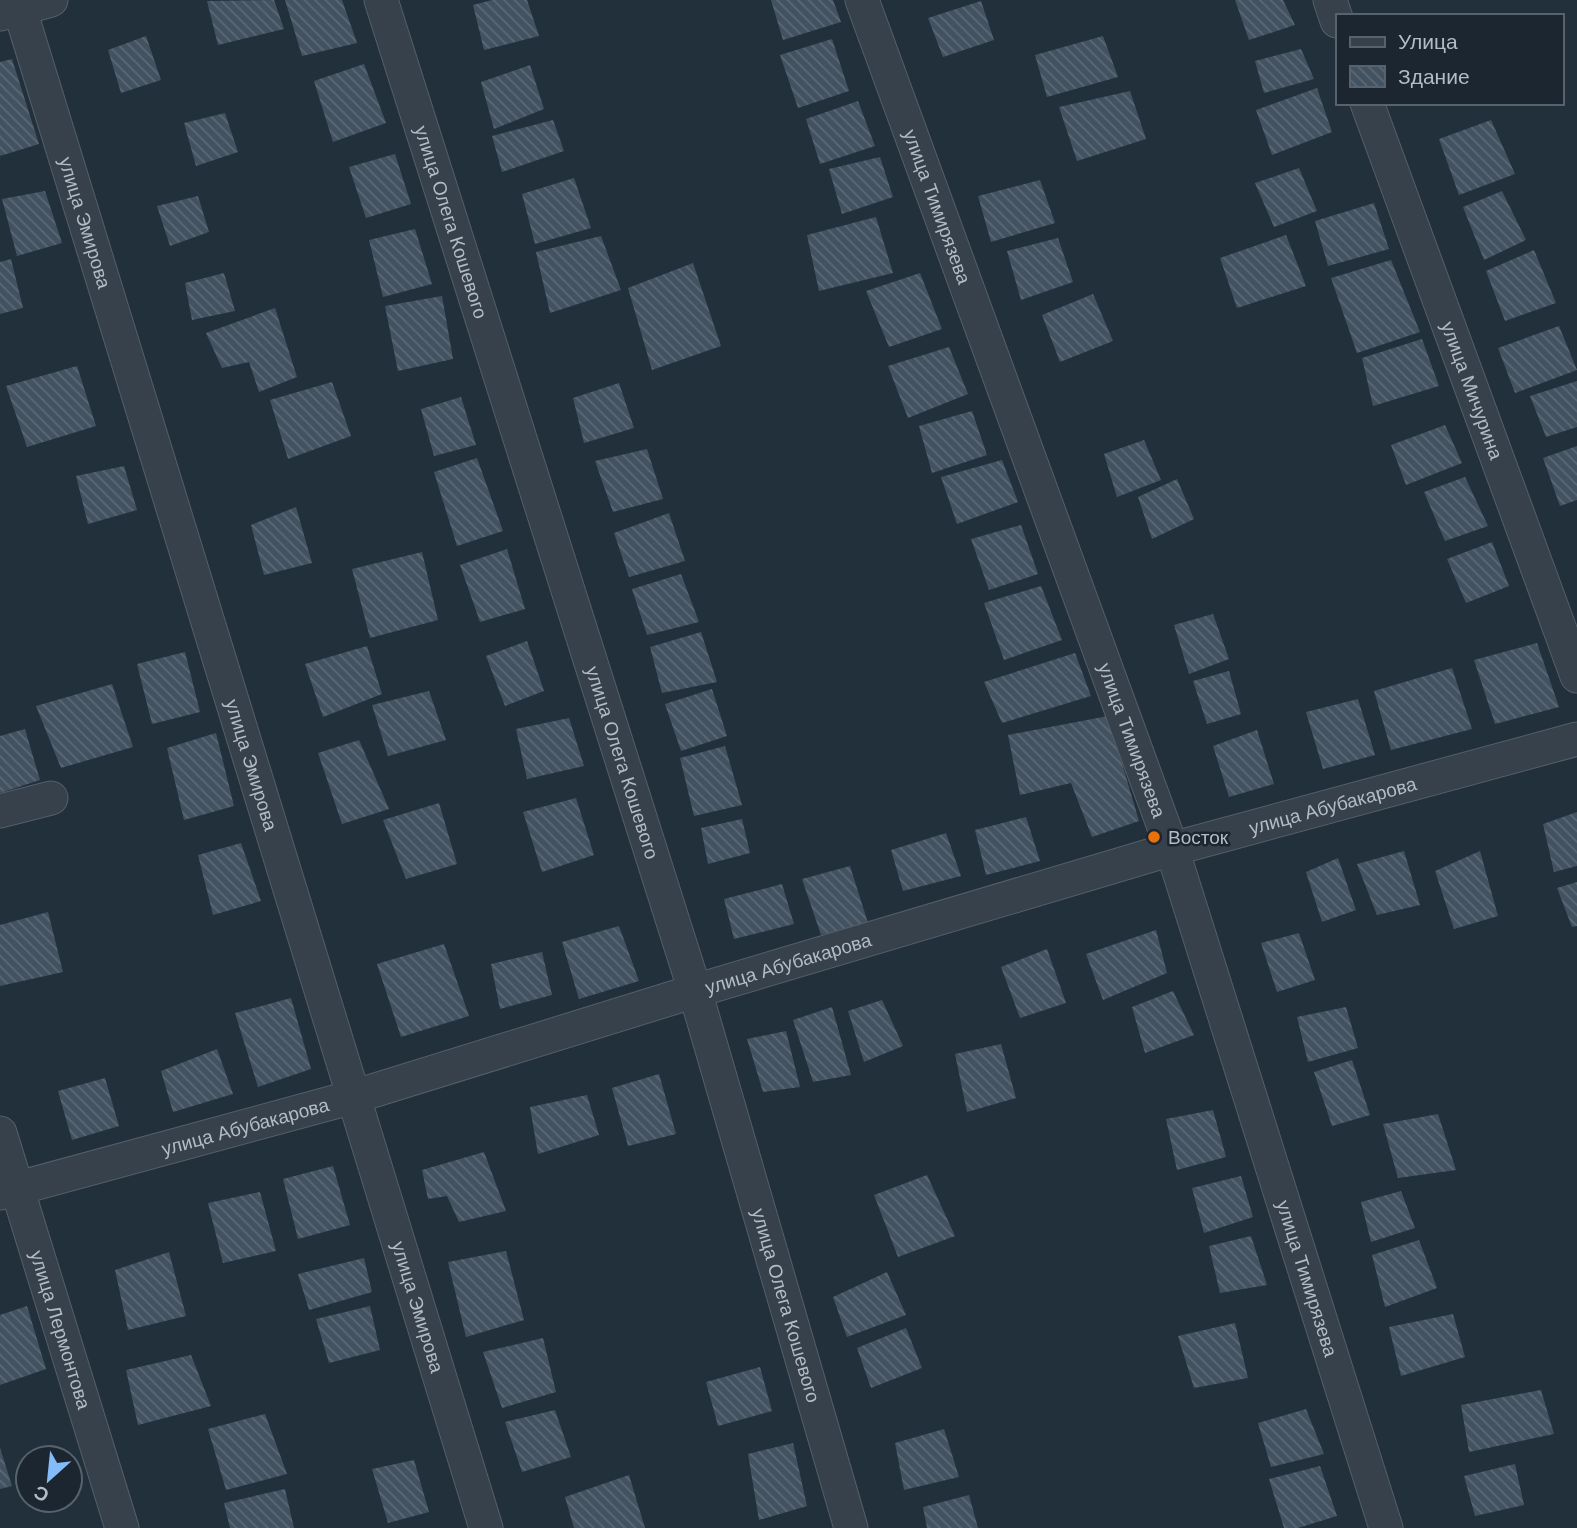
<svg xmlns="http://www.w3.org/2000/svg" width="1577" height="1528" font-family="Arial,sans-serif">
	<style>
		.building { fill: url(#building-back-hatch) }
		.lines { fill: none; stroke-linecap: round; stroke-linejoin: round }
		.minor-casing { stroke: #545f6a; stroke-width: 35 }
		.minor { stroke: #36414c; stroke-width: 33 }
		.food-dot { fill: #e8710a; stroke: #1b2631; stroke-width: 2.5 }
		.labels { text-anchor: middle; stroke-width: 5; stroke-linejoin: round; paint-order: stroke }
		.street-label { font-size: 19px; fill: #b2bcc8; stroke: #1b2631 }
		.poi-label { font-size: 19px; fill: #b2bcc8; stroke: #1b2631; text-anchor: start }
	</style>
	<defs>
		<pattern id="building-back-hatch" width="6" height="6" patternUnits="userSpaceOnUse" patternTransform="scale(1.75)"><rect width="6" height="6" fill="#435260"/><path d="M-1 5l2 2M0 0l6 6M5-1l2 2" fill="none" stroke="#5c6975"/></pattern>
	</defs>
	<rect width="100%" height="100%" fill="#22303c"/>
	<!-- building -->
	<path class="building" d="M274 0 284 29 218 45 207 1Z
		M285 0H342L357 43 302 56Z
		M492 0H527L539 36 484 50 473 5Z
		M771 0H833L841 22 783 40Z
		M1235 0H1283L1295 25 1249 40Z
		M981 1 994 40 943 57 928 18Z
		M146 36 161 80 121 93 108 50Z
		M1103 36 1118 77 1047 97 1035 55Z
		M832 39 849 91 798 108 780 55Z
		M1301 49 1314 79 1264 93 1255 61Z
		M12 59 39 144 0 156V62Z
		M364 64 386 123 333 142 314 81Z
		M530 65 544 109 494 129 481 82Z
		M1317 88 1332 132 1272 155 1256 110Z
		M1130 91 1146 139 1077 161 1059 107Z
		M858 101 875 146 820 164 806 119Z
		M225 113 238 152 196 166 184 123Z
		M553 120 564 151 502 172 492 136Z
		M1491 120 1515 174 1459 195 1439 139Z
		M395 154 411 204 366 218 349 167Z
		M880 157 893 197 842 214 829 169Z
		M1299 168 1317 211 1274 227 1255 183Z
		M574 178 591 228 535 244 522 194Z
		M1040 180 1055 223 991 242 978 196Z
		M45 191 62 243 17 256 2 199Z
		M1502 191 1526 240 1484 260 1463 207Z
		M198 196 209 232 170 246 157 206Z
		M1374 203 1389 249 1328 266 1315 221Z
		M876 217 893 273 819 291 807 235Z
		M415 229 432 284 383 297 369 240Z
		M1286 235 1306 286 1237 308 1220 258Z
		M601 236 621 290 550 313 536 252Z
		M1058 238 1073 282 1021 300 1007 251Z
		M1534 250 1556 303 1505 321 1486 271Z
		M11 259 23 308 0 314V262Z
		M1391 260 1420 332 1357 353 1331 278Z
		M693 263 721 346 652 370 628 288Z
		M224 273 235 311 192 320 185 283Z
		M920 273 942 329 889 347 866 291Z
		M1093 294 1113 341 1060 362 1042 315Z
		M442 296 453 359 398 371 385 306Z
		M275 308 297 377 259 392 249 362 222 368 206 333Z
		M1559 326 1577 370 1515 393 1498 348Z
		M1422 339 1439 386 1373 406 1362 358Z
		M949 347 968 394 908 418 888 366Z
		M77 366 96 426 27 447 6 386Z
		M1577 381V427L1546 437 1530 396Z
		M332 382 351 436 288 459 270 400Z
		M619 383 634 428 584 443 573 398Z
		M461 397 476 445 434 456 421 409Z
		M972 411 987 455 932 473 919 426Z
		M1445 425 1462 463 1406 485 1391 445Z
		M1144 440 1161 480 1117 497 1104 454Z
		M1577 446V500L1560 506 1543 458Z
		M647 449 663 499 613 512 595 461Z
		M477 458 503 531 457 546 434 472Z
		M1002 460 1018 502 957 524 941 477Z
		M124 466 137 510 88 524 76 476Z
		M1465 477 1488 526 1445 541 1424 492Z
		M1177 479 1194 519 1152 539 1138 497Z
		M296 507 312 563 264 575 251 525Z
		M669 513 685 561 629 577 614 533Z
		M1021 525 1038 574 989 590 971 539Z
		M1492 542 1509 586 1466 603 1447 559Z
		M507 549 525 609 480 622 460 565Z
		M422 552 438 620 370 638 352 569Z
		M681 574 699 622 647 635 632 589Z
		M1041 586 1062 640 1004 660 984 603Z
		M1213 614 1229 659 1189 674 1174 625Z
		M701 632 717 682 662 693 650 647Z
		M527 641 544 691 505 706 486 656Z
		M1537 643 1559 707 1495 724 1474 660Z
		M367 646 382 694 323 717 305 664Z
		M185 652 200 712 152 724 137 664Z
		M1075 653 1091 696 1002 723 984 682Z
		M1452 668 1472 729 1391 750 1374 691Z
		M1229 671 1241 714 1207 724 1193 681Z
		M112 684 133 747 61 768 36 706Z
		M712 689 727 736 681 751 665 704Z
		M429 691 446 740 388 756 372 705Z
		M1358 699 1375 755 1323 769 1306 712Z
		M1108 716 1139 821 1092 837 1071 783 1020 795 1008 735Z
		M569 718 584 766 527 779 516 729Z
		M25 729 40 780 0 793V736Z
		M1257 730 1274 784 1229 797 1213 746Z
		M216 733 234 806 184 820 167 748Z
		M359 740 389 809 342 824 318 753Z
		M725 746 742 805 694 816 680 758Z
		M576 798 594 855 542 872 523 812Z
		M439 803 457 864 406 879 383 820Z
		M1577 812V866L1554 872 1543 824Z
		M1026 817 1040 861 986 875 975 830Z
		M742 819 750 853 708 864 701 828Z
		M946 833 961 876 903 891 891 850Z
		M241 843 261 901 213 915 198 855Z
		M1404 851 1420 905 1377 915 1357 864Z
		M1480 851 1498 916 1454 929 1435 871Z
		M1338 858 1356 910 1322 922 1306 872Z
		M850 866 868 923 821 935 802 879Z
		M1577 882V926L1572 927 1557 888Z
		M782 884 794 924 734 939 724 899Z
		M48 912 63 972 0 986V925Z
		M619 926 639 981 579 999 562 942Z
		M1156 930 1167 973 1103 1000 1086 954Z
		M1299 933 1315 980 1277 992 1261 943Z
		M444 944 469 1016 401 1037 377 964Z
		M1047 949 1066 1003 1020 1018 1001 967Z
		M542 952 552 995 500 1009 491 964Z
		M1173 991 1194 1035 1145 1053 1132 1007Z
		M291 998 311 1069 258 1087 235 1013Z
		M882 1000 903 1046 864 1062 848 1011Z
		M832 1007 851 1075 813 1082 793 1020Z
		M1346 1007 1358 1048 1308 1062 1297 1017Z
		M786 1031 800 1087 763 1092 747 1039Z
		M1001 1044 1016 1098 967 1112 955 1054Z
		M217 1049 233 1094 173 1112 161 1071Z
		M1352 1060 1370 1115 1332 1126 1314 1072Z
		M659 1074 676 1134 628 1146 612 1088Z
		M105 1078 119 1126 72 1140 58 1091Z
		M587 1095 599 1135 538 1154 530 1107Z
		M1213 1110 1226 1157 1177 1170 1166 1119Z
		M1438 1114 1456 1170 1398 1178 1383 1124Z
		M484 1152 506 1211 459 1222 447 1196 428 1199 422 1170Z
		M333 1166 350 1225 298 1239 283 1179Z
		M927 1175 955 1236 898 1257 874 1195Z
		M1241 1176 1253 1217 1204 1233 1192 1188Z
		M1401 1191 1415 1228 1371 1242 1361 1202Z
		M260 1192 276 1251 223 1263 208 1203Z
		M1251 1236 1267 1285 1220 1293 1209 1246Z
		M1419 1240 1437 1288 1385 1307 1372 1255Z
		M506 1251 524 1320 466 1337 448 1262Z
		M169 1252 186 1316 128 1330 115 1270Z
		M364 1258 372 1292 309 1310 298 1274Z
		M887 1272 906 1315 847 1337 833 1297Z
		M27 1306 46 1369 0 1385V1315Z
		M370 1306 380 1350 329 1363 316 1319Z
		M1453 1314 1465 1357 1401 1376 1389 1327Z
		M1235 1323 1248 1378 1194 1388 1178 1336Z
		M906 1328 922 1368 871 1388 857 1348Z
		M543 1338 556 1392 502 1408 483 1352Z
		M191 1355 211 1406 138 1425 126 1370Z
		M760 1367 772 1411 718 1426 706 1382Z
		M1541 1390 1554 1434 1469 1452 1461 1405Z
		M1306 1409 1324 1454 1271 1467 1258 1423Z
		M555 1410 571 1457 522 1472 505 1422Z
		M265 1414 287 1474 226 1490 208 1429Z
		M944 1429 959 1477 904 1490 895 1443Z
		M793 1443 807 1506 759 1520 748 1454Z
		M0 1448 12 1486 0 1489Z
		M414 1460 429 1512 388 1523 372 1469Z
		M1515 1464 1524 1505 1475 1516 1464 1476Z
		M1320 1466 1337 1516 1298 1528H1284L1269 1479Z
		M629 1475 645 1528H574L565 1497Z
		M285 1489 294 1528H230L224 1503Z
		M969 1495 978 1528H927L923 1507Z"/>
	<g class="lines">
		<defs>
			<g id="minor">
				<path id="s1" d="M17 0 486 1528"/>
				<path id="s2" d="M381 0 695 991 851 1528"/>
				<path id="s3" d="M862 0 1172 849 1386 1528"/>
				<path d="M1330 0 1337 21"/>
				<path d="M0 14 51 0"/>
				<path id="s4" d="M1367 103 1577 676"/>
				<path d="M0 811 51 798"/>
				<path id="s5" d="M0 1133 122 1528"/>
				<path id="s6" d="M0 1193 353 1097 695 991 1172 849 1577 739"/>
			</g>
		</defs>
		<!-- minor casing -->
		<use href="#minor" class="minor-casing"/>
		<!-- minor -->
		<use href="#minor" class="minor"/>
	</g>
	<!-- markers -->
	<circle class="food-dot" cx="1154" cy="837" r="7"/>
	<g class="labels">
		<!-- street labels -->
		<g class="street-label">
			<text dy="7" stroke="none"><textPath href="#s3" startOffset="220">улица Тимирязева</textPath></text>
			<text dy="7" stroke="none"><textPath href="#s1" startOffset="233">улица Эмирова</textPath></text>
			<text dy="7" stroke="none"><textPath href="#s2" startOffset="233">улица Олега Кошевого</textPath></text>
			<text dy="7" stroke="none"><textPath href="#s4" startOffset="306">улица Мичурина</textPath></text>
			<text dy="7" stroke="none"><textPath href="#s3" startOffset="788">улица Тимирязева</textPath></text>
			<text dy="7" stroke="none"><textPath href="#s2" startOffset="800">улица Олега Кошевого</textPath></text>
			<text dy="7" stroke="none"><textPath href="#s1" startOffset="800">улица Эмирова</textPath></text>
			<text dy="7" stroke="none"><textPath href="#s6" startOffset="1388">улица Абубакарова</textPath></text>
			<text dy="7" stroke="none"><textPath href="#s6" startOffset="821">улица Абубакарова</textPath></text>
			<text dy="7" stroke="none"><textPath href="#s6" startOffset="254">улица Абубакарова</textPath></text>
			<text dy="7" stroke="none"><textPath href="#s3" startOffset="1354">улица Тимирязева</textPath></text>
			<text dy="7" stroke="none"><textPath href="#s2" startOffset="1367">улица Олега Кошевого</textPath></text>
			<text dy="7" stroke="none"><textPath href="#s1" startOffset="1367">улица Эмирова</textPath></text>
			<text dy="7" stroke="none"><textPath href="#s5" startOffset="206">улица Лермонтова</textPath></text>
		</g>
		<!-- poi labels -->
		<g class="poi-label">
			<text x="1168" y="844">Восток</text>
		</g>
	</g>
	<!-- legend -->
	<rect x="1336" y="14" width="228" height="91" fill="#1b2631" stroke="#57626d" stroke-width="2"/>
	<rect x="1350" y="37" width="35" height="10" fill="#36414c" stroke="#57626d" stroke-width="2"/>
	<text x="1398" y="49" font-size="21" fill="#b2bcc8">Улица</text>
	<rect x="1350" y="66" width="35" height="21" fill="url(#building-back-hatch)" stroke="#57626d" stroke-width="2"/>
	<text x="1398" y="84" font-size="21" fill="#b2bcc8">Здание</text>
	<!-- north arrow -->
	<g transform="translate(49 1479) rotate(207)"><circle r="33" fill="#1b2631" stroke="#57626d" stroke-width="2"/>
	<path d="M0-5L12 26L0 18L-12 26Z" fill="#84bcfa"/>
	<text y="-10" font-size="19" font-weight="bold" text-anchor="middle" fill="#b2bcc8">С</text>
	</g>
</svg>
